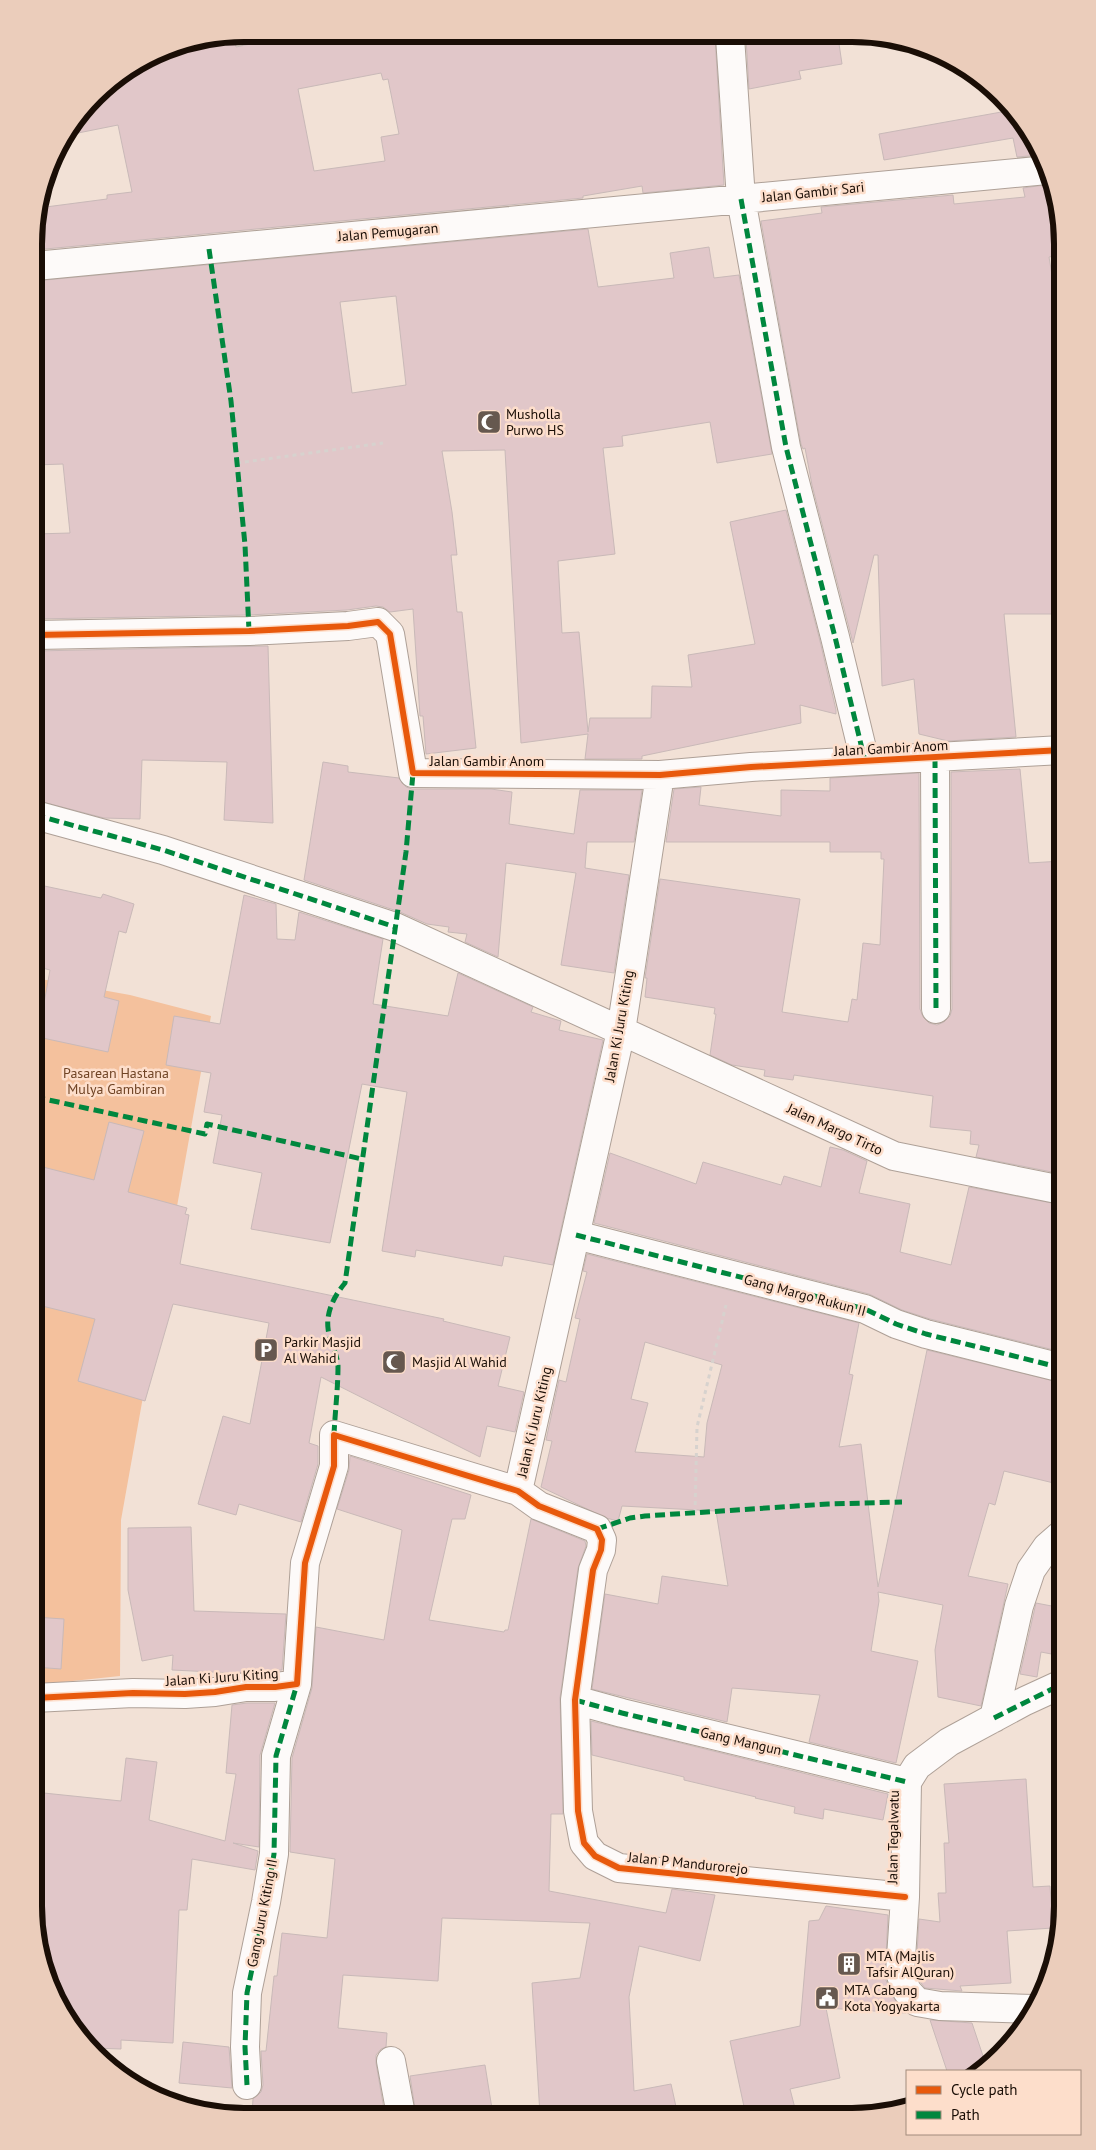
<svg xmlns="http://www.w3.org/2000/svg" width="1096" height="2150" font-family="'PT Sans',sans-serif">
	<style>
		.green { fill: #f4c19d }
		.building { fill: #e1c7c9; stroke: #c9b9b8; fill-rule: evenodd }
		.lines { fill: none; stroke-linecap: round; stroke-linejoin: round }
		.minor-casing { stroke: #aea097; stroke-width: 30 }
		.path { stroke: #d7d2ce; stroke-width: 3; stroke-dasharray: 4 4; stroke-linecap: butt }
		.minor { stroke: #fdfaf9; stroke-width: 28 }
		.quiet { stroke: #00873e; stroke-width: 5; stroke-dasharray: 10 5; stroke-linecap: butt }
		.cycleway-casing { stroke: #fddecb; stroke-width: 9 }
		.cycleway { stroke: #e8590c; stroke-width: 6 }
		.labels { text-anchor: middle; stroke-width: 5; stroke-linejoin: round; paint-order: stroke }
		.street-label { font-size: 14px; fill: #1a0e06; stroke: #fddecb }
		.poi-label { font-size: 14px; fill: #1a0e06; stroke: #fddecb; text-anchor: start }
		.park-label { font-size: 14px; fill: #704425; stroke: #fddecb }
		.rim { fill: none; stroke: #1a0e06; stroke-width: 6 }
	</style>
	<rect width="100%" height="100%" fill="#f2e1d6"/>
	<!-- green -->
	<path class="green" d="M35 978 130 995 211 1016 121 1520 120 1676 34 1685Z"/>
	<!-- building -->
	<path class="building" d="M299 34 715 37 724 185 643 193 642 186 583 196V198L35 250 36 217 38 208 107 199V195L132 192 118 125 68 135 105 86 164 50 180 47V49L235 38 236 47ZM381 73 383 80 388 79 399 134 381 137 385 161 314 171 298 89Z
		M752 37H838L842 64 799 71 801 79 749 89 746 38Z
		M1006 106 1027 127 1040 155 1017 157 1013 138 884 160 879 134 1007 111Z
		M1052 184 1062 245V255L1049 257 1062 335V614H1004L1016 737 948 741 919 734 914 679 882 686 878 555H874L853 643 812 485 805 448 803 449 801 444 761 221 822 213 821 207 953 195 954 204 1025 197 1023 188Z
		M588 229 598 287 674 278 670 253 709 247 714 278 739 275 772 454 717 463 710 422 622 436 623 446 603 448 615 554 558 561 562 633 579 632 588 732 590 718H651L652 686 692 687 688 655 755 644 730 522 786 510 820 641 836 710V714L800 705 801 723 642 756V759H585L588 734 521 743 505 450 442 451 452 512 457 555H451L457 612H462L476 748 426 754 423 716H420L413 609 390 612 383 607 376 606 347 610 248 615 35 619V534L70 533 63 464 35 465V281ZM396 296 406 385 352 393 340 302Z
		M268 646 273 823 224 820 227 762 142 760 140 819 104 818 35 800V651Z
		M323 762 348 766V772L399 778 406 787 412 789H491L512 792 509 824 574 834 580 790H642L634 842H587L585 868 629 875 614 973 561 965 576 873 506 863 498 957 465 942 467 934 448 932 449 927 427 924 400 912 304 880Z
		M1020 769 1029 863 1062 861V1174L976 1157 979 1145 970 1144 971 1131 930 1127 933 1096 794 1075 793 1080 764 1076 765 1070 732 1065 710 1055 716 1014H714L715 1008 645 997 647 978H645L660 879 800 899 782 1012 848 1022 852 999 857 1000 863 943 880 945 884 859H881V852H830V842H666L674 789 701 787 699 805 781 816V790L830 791V778L919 773 920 1009 923 1017 929 1023 937 1025 944 1022 950 1016 952 1009 951 772Z
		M35 884 101 898 103 894 134 904 126 933 119 931 104 997 119 1001 108 1052 38 1037 50 970 35 966Z
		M244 895 276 904 277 939 295 940 299 912 383 939 373 1004 448 1016 458 973 533 1007 531 1012 561 1021 559 1030 603 1040 553 1265 504 1256 502 1266 416 1250 415 1257 382 1251 407 1092 362 1084 330 1243 251 1229 262 1173 213 1163 222 1115 204 1112 211 1073 166 1065 174 1016 220 1024Z
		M109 1122 144 1131 128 1192 187 1208 185 1214 189 1215 180 1264 444 1319 443 1321 510 1337 498 1386 524 1392 515 1432 487 1426 480 1457 321 1377 309 1443 318 1446V1464L301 1522 239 1504 236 1515 198 1504 223 1416 250 1424 269 1323 173 1304 145 1401 78 1381 95 1319 34 1304 35 1165 94 1180Z
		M830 1147 843 1150 867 1161 859 1193 910 1204 900 1252 951 1265 969 1187 1062 1205V1352L930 1319 902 1310 869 1294 594 1223 610 1153 696 1184 703 1162 781 1185 784 1176 821 1187Z
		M587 1254 859 1323 849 1374 853 1375 839 1447 861 1444 878 1587 927 1350 1062 1383V1485L1004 1471 995 1505 989 1503 968 1576 1008 1584 981 1706 938 1697 935 1650 943 1605 878 1592 879 1601 871 1651 918 1661 896 1763 809 1742 820 1695 732 1688 727 1722 592 1689 605 1594 658 1604 662 1576 728 1586 716 1511 622 1506 618 1521 606 1518 541 1487 552 1441 546 1440 559 1380 566 1382 580 1319 575 1318 587 1272 583 1271ZM645 1342 722 1365 707 1423 704 1457 635 1452 648 1403 631 1399Z
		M350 1456 471 1495 465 1519H452L429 1620 504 1632 505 1630H508L531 1519 585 1541 586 1546 578 1568 560 1698 563 1814H551L549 1891 666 1913 672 1889 715 1895 700 1961 639 1946 629 1997 634 2091 671 2084 678 2116 540 2115 532 1983 580 1978 590 1923 442 1918 438 1981 343 1975 338 2028 387 2033 386 2047 381 2049 376 2055V2063L385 2115 252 2114 253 2099 261 2092 263 2085 261 2051H266L274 1976H277L282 1933 327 1938 335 1859 290 1852 292 1758 312 1688 316 1627 384 1640 402 1530 337 1509 349 1470Z
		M191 1527 194 1611 286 1614 282 1670 234 1673 172 1670 173 1655 142 1661 128 1590V1528Z
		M1036 1603 1062 1608V1656L1041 1652 1037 1677 1020 1674Z
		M34 1617 64 1619 61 1669 34 1667Z
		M247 1703H275L260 1755 259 1847 233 1843 258 1851 255 1870 192 1859 187 1910H179L173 2043 121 2040V2049L92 2048 69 2022 45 1973 34 1905V1878L42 1821 34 1820V1792L121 1801 126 1758 157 1762 149 1820 225 1841 236 1774 226 1773 232 1705Z
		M591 1721 888 1794 883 1820 824 1809 823 1819 794 1813 795 1807 755 1798 756 1797 684 1780V1777L592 1755Z
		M1026 1779 1033 1887 1050 1886 1053 1928 1007 1931 1011 1983 960 1986 962 1991 925 1988 921 1983 916 1971 919 1919 940 1922 938 1893H946L944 1843H949L944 1784Z
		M826 1906 888 1915 885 1978 893 1997 906 2013 826 2008 840 2078 790 2089 797 2116H746L730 2041 800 2026 809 1921 819 1920Z
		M930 2020 972 2023 986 2065 970 2071H947Z
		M183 2042 229 2047 232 2088 179 2083Z
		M485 2065 493 2115H416L410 2076Z"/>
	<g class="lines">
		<defs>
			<path id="minor" d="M730 37 741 199 786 447 835 637 865 761
				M35 266 1047 170
				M35 635 249 631 348 626 378 622 390 634 413 773 660 775 751 767 1062 750
				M935 758 936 1009
				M35 815 163 850 395 927 894 1156 1062 1190
				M576 1235 865 1309 896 1324 926 1334 1062 1368
				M518 1491 621 1031 660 775
				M34 1698 133 1693 185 1694 215 1692 246 1687H275L297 1684 305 1563 334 1466V1435L518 1491 539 1506 597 1529 602 1540 601 1550 593 1570 575 1700 578 1811 584 1843 595 1856 619 1868 905 1897
				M575 1700 622 1713 907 1782
				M994 1718 1019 1606 1031 1570 1047 1547 1062 1534
				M1033 2009 940 2006 917 2002 907 1991 900 1973 905 1897 907 1782 917 1766 949 1742 1025 1701 1062 1684
				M391 2061 401 2115
				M247 2085 245 2047 247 1993 266 1902 274 1854 276 1756 297 1684"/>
		</defs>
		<!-- minor casing -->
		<use href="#minor" class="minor-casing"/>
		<!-- path -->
		<path class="path" d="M237 463 383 443
			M695 1513 697 1427 726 1305"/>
		<!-- minor -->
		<use href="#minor" class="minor"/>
		<!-- quiet -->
		<path class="quiet" d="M741 199 786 447 835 637 865 761
			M209 249 231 401 245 545 249 631
			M935 758 936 1009
			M35 815 163 850 395 927
			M35 1097 205 1134 207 1124 362 1159
			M576 1235 865 1309 896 1324 926 1334 1062 1368
			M334 1435C335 1412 338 1389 338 1366 337 1352 329 1341 328 1328 326 1311 335 1295 345 1283L406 852 413 773
			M597 1529 630 1518 645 1516 828 1504 902 1502
			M575 1700 622 1713 907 1782
			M994 1718 1062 1684
			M247 2085 245 2047 247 1993 266 1902 274 1854 276 1756 297 1684"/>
		<defs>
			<path id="cycleway" d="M35 635 249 631 348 626 378 622 390 634 413 773 660 775 751 767 1062 750
				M34 1698 133 1693 185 1694 215 1692 246 1687H275L297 1684 305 1563 334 1466V1435L518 1491 539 1506 597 1529 602 1540 601 1550 593 1570 575 1700 578 1811 584 1843 595 1856 619 1868 905 1897"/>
		</defs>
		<!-- cycleway casing -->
		<use href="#cycleway" class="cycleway-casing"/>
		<!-- cycleway -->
		<use href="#cycleway" class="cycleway"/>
	</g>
	<!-- icons -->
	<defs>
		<symbol id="mosque-square" viewBox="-11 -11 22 22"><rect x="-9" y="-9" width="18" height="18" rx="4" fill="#66584f" stroke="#fddecb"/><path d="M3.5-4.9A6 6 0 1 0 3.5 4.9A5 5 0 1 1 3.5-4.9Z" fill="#fff"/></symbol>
		<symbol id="parking-square" viewBox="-11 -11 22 22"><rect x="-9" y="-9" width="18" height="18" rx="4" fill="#66584f" stroke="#fddecb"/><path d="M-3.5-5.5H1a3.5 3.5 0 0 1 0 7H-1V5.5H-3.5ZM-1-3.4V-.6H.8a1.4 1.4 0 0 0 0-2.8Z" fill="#fff"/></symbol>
		<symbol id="building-square" viewBox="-11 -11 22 22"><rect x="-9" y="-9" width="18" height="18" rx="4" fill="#66584f" stroke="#fddecb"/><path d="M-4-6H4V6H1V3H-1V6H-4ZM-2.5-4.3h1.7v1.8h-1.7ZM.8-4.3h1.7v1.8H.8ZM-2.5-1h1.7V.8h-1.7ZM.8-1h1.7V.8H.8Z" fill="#fff"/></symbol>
		<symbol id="civic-square" viewBox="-11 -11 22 22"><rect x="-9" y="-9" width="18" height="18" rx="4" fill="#66584f" stroke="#fddecb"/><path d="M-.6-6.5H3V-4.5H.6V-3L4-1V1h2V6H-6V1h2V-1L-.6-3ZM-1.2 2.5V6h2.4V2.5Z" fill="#fff"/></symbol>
	</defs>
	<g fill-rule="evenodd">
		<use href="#mosque-square" x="475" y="408" width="28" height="28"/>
		<use href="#parking-square" x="252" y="1336" width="28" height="28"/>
		<use href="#mosque-square" x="380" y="1348" width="28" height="28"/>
		<use href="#building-square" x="835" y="1950" width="28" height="28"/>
		<use href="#civic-square" x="813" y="1984" width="28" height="28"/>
	</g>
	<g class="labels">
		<!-- street labels -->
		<g class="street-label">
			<text transform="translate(813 192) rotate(-6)" y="5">Jalan Gambir Sari</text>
			<text transform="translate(388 232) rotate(-5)" y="5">Jalan Pemugaran</text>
			<text transform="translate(891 748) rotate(-3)" y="5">Jalan Gambir Anom</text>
			<text x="487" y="766">Jalan Gambir Anom</text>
			<text transform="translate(619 1026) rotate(-80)" y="5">Jalan Ki Juru Kiting</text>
			<text transform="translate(835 1129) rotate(25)" y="5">Jalan Margo Tirto</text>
			<text transform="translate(805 1295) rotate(15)" y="5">Gang Margo Rukun II</text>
			<text transform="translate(534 1422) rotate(-77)" y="5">Jalan Ki Juru Kiting</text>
			<text transform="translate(222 1677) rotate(-4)" y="5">Jalan Ki Juru Kiting</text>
			<text transform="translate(741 1741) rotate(13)" y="5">Gang Mangun</text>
			<text transform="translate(893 1837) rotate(-89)" y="5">Jalan Tegalwatu</text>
			<text transform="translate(688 1863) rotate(6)" y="5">Jalan P Mandurorejo</text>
			<text transform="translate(262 1913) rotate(-79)" y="5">Gang Juru Kiting II</text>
		</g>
		<!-- poi labels -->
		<g class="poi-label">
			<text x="506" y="419">Musholla<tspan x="506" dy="16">Purwo HS</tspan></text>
			<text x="284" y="1347">Parkir Masjid<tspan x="284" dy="16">Al Wahid</tspan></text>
			<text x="412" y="1367">Masjid Al Wahid</text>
			<text x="866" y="1961">MTA (Majlis<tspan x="866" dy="16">Tafsir AlQuran)</tspan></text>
			<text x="844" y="1995">MTA Cabang<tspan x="844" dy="16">Kota Yogyakarta</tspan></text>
		</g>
		<!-- park labels -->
		<g class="park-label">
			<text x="116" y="1078">Pasarean Hastana<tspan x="116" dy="16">Mulya Gambiran</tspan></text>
		</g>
	</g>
	<!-- crop -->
	<path d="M0 0H1096V2150H0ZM244 42H852A202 202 0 0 1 1054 244V1906A202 202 0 0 1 852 2108H244A202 202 0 0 1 42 1906V244A202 202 0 0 1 244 42Z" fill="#ebcdbb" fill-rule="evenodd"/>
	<path class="rim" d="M244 42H852A202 202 0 0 1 1054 244V1906A202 202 0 0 1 852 2108H244A202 202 0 0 1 42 1906V244A202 202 0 0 1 244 42Z"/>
	<!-- legend -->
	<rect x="906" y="2070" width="175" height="65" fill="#fddecb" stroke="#a28b7c"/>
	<rect x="916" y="2086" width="25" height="8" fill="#e8590c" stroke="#a28b7c"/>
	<text x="951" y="2095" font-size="15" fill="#1a0e06">Cycle path</text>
	<rect x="916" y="2111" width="25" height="8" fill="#00873e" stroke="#a28b7c"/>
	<text x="951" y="2120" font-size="15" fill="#1a0e06">Path</text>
</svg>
